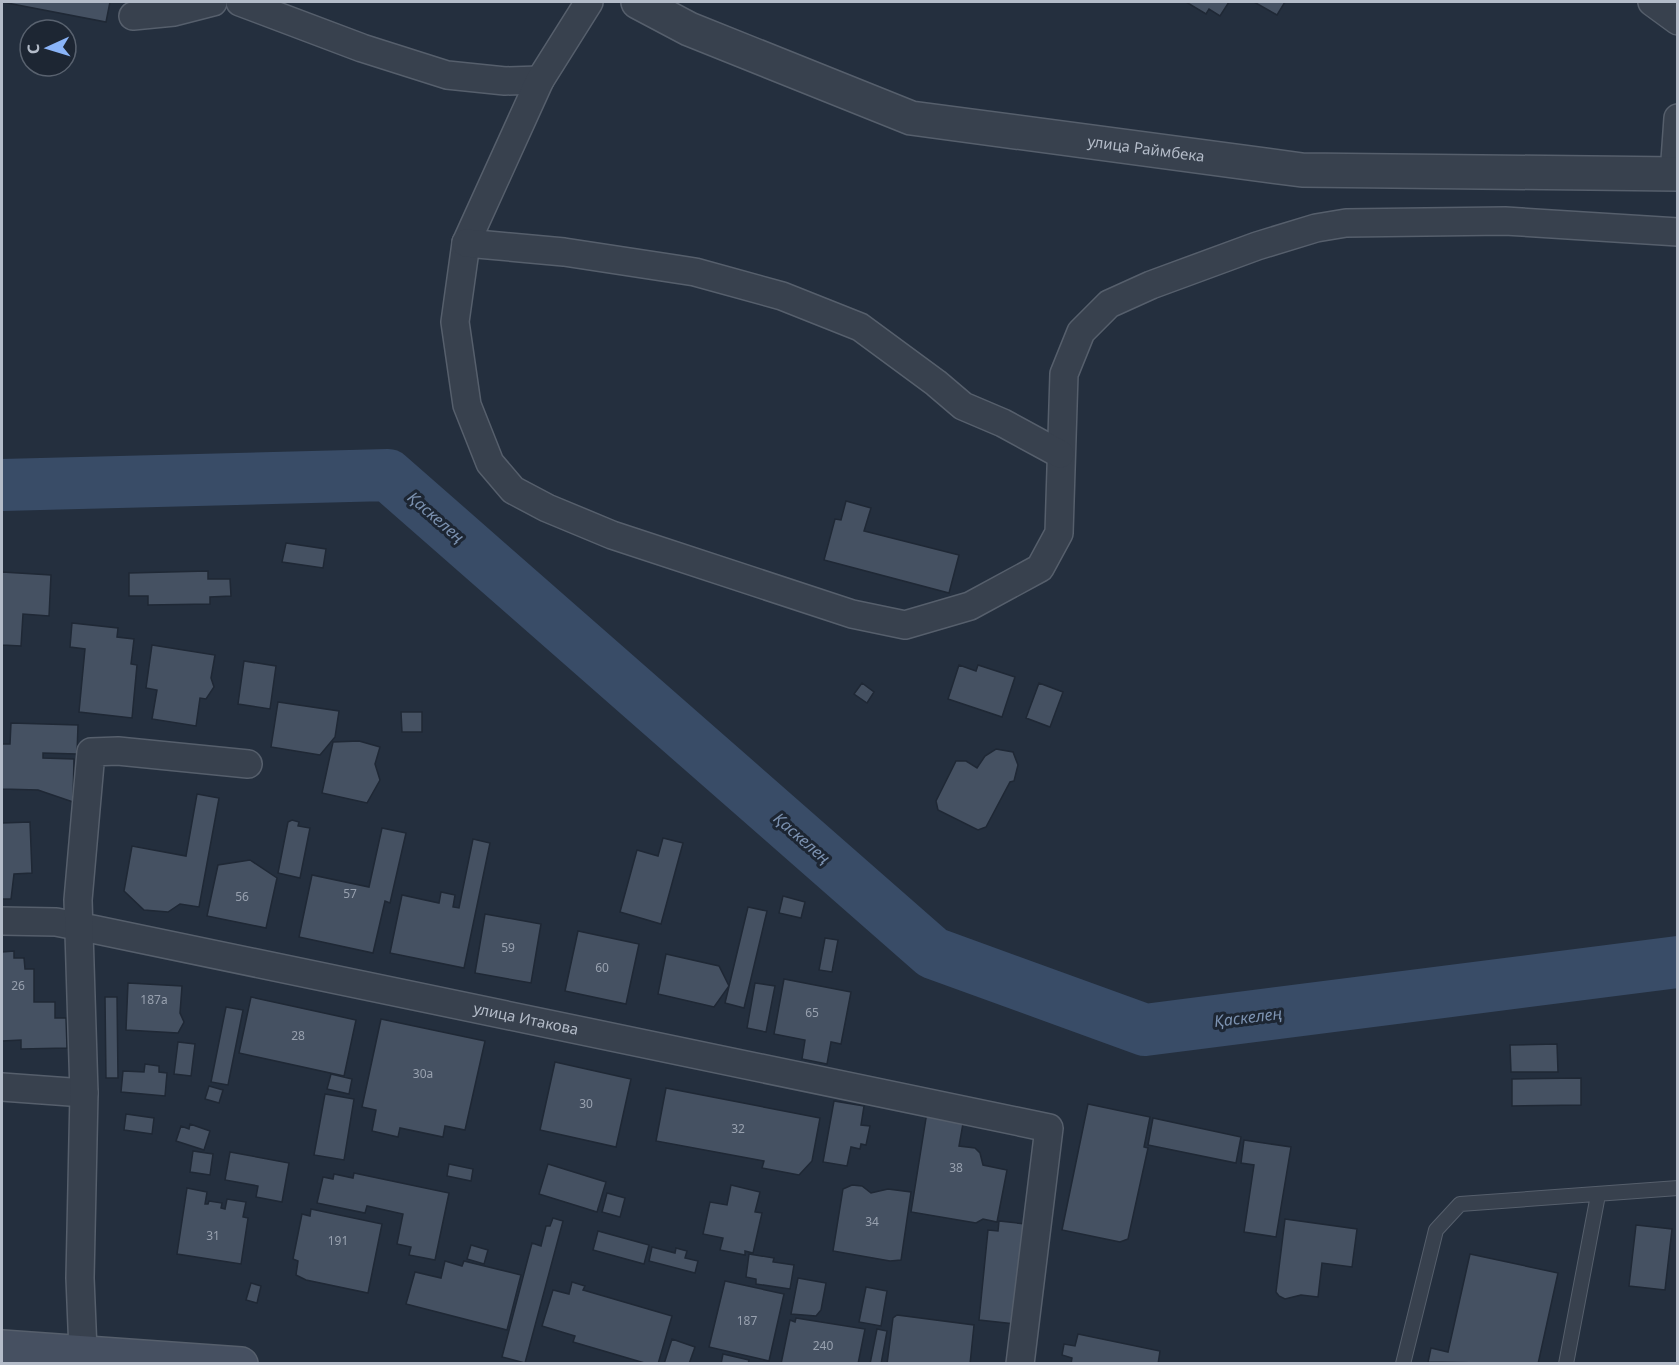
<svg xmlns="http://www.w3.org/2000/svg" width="1679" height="1365" font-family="'Noto Sans',sans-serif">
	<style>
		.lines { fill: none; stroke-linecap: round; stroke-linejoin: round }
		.river { stroke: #394c67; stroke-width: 52 }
		.building { fill: #455162; stroke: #1f2835; stroke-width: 1.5 }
		.service-casing { stroke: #565f6c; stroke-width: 16 }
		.minor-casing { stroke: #565f6c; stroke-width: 30 }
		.tertiary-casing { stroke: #565f6c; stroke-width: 36 }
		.secondary-casing { stroke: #565f6c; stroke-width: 36 }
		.service { stroke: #38414e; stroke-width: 14 }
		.minor { stroke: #38414e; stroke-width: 27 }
		.tertiary { stroke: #38414e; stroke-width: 33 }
		.secondary { stroke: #465061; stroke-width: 33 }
		.labels { text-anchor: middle; stroke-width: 6; stroke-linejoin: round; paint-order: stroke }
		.number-label { font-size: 12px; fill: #98a1af }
		.street-label { font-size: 15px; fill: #b4bcc9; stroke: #1d2633 }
		.water-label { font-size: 16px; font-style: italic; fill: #7c92b1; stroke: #1d2633 }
	</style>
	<rect width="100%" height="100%" fill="#242f3e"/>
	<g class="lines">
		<!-- river -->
		<path class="river" d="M2 485 388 475 933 953 1145 1030 1678 962"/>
	</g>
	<!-- building -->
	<path class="building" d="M2 2H110L106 22Z
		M1186 2H1229L1220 16 1209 9 1206 14Z
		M1254 2H1285L1277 15Z
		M846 501 871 508 864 531 959 555 949 593 824 560 835 519 841 520Z
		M286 543 326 549 323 568 282 562Z
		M208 571V579H230L231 596 210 597V604L148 605V596H129V573Z
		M2 572 51 575 49 616 23 614 21 646 2 645Z
		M72 623 118 628 117 637 134 639 131 664 137 665 132 718 79 712 85 649 70 647Z
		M152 645 215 655 211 678 214 687 206 699 200 698 196 726 152 719 157 690 146 688Z
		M244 661 276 666 270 709 238 704Z
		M959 665 976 671 978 665 1015 677 1002 717 948 699Z
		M862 683 874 692 867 703 854 694Z
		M1039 683 1063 692 1050 727 1026 718Z
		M278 702 339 711 335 737 320 755 271 747Z
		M401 712H422V732H402Z
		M11 723 78 725 77 754 43 753V758L74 759 73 802 38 790 2 789V744H10Z
		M359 741 380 747 375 764 380 780 367 803 322 793 333 742Z
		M996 749 1013 752 1018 765 1014 781 1010 782 986 827 978 830 938 810 936 801 956 761H966L977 768 985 756Z
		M197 794 219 798 199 907 180 904 168 912 144 910 124 891 132 846 186 856Z
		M292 820 299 822 298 826 310 828 300 878 278 873 288 822Z
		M30 822 32 873 14 874 11 899H2V823Z
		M382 828 406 833 390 903 385 901 373 953 299 937 312 875 369 887Z
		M663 838 683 843 661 924 620 912 637 850 658 856Z
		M473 839 490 843 464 968 390 953 402 895 439 903 441 892 455 895 453 907 459 908Z
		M250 860 277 878 266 928 207 916 218 865Z
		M783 896 805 902 801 918 779 913Z
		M748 907 767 911 744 1008 725 1003Z
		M485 914 541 924 531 983 475 973Z
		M578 931 639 944 626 1004 565 991Z
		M825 938 838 940 832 972 819 970Z
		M14 951V958H24L25 969H34V1002H55V1018H66L67 1048 21 1049V1040L2 1041V952Z
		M666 954 719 966 729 986 714 1007 658 994Z
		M784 979 851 992 841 1044 831 1042 827 1064 802 1059 805 1040 774 1034Z
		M128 983 182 986 180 1013 184 1022 178 1033 126 1030Z
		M755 983 775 986 766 1032 747 1028Z
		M105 997H117L118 1078H106Z
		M251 997 356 1020 344 1076 239 1053Z
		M226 1007 243 1010 228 1085 211 1082Z
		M381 1019 485 1041 465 1130 445 1126 443 1137 400 1128 398 1137 372 1131 376 1110 362 1107Z
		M178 1042 195 1044 191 1076 174 1074Z
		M1557 1044 1558 1072H1511L1510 1045Z
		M555 1062 631 1079 616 1147 540 1130Z
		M145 1064 159 1066V1072L167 1073 165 1096 121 1092 123 1071 144 1072Z
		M331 1074 352 1079 349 1094 327 1089Z
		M1581 1078V1105L1512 1106V1079Z
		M209 1086 223 1090 219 1103 205 1099Z
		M666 1088 820 1118 812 1161 799 1175 762 1168 764 1161 656 1141Z
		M325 1094 354 1099 344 1160 314 1155Z
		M834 1101 864 1106 861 1125 870 1126 866 1145 861 1144 860 1149 851 1147 847 1166 823 1162Z
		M1088 1104 1150 1117 1144 1147 1148 1148 1128 1239 1120 1242 1062 1230Z
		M927 1112 964 1118 959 1146 975 1148 980 1153 983 1165 1007 1170 997 1222 983 1219 976 1223 911 1212Z
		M126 1114 154 1118 152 1134 124 1130Z
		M1153 1118 1241 1137 1236 1163 1148 1145Z
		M190 1124 210 1131 204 1150 176 1141 181 1126 189 1129Z
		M1244 1140 1291 1147 1276 1237 1244 1232 1254 1165 1241 1163Z
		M193 1151 213 1154 210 1175 190 1172Z
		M230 1152 289 1163 282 1202 256 1197 258 1186 225 1180Z
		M449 1164 473 1169 471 1181 447 1176Z
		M548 1164 606 1182 597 1212 539 1194Z
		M354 1173 449 1193 435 1260 409 1255 411 1247 397 1244 403 1214 367 1206 365 1213 317 1203 323 1177 333 1179 334 1174 353 1178Z
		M731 1185 760 1192 755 1212 762 1213 753 1253 745 1251V1255L720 1250 723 1238 703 1234 710 1202 727 1205Z
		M852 1185 862 1186 871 1193 888 1189 911 1192 901 1260 890 1261 833 1251 843 1189Z
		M187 1188 207 1192 205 1204H208L209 1201 222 1203 221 1208 225 1209 227 1199 246 1202 243 1217 248 1218 241 1264 177 1254Z
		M607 1193 625 1198 620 1217 602 1212Z
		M311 1209 382 1224 368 1293 306 1280 296 1275 298 1261 293 1259 302 1214 310 1216Z
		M553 1218 563 1221 525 1363 502 1357 532 1243 541 1246 546 1226H550Z
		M1285 1219 1357 1229 1352 1267 1322 1263 1318 1297 1301 1295 1285 1299 1279 1296 1276 1292Z
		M999 1221 1035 1225 1025 1325 979 1320 988 1230 998 1231Z
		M1636 1225 1672 1229 1665 1290 1629 1286Z
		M598 1231 649 1245 644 1264 593 1250Z
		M471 1245 488 1250 484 1264 467 1259Z
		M652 1247 675 1253 676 1248 687 1251 685 1258 698 1261 695 1273 649 1261Z
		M749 1254 774 1258 773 1262 794 1265 790 1289 756 1284V1279L746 1277Z
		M1470 1254 1558 1273 1538 1364 1428 1362 1431 1348 1448 1352Z
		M445 1261 462 1266 464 1261 521 1275 507 1330 406 1304 415 1272 441 1278Z
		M798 1278 826 1283 821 1310 816 1316 791 1314Z
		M725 1281 784 1294 769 1361 709 1347Z
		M572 1282 585 1286 583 1290 672 1316 658 1364H648L573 1342 575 1336 542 1326 553 1290 569 1294Z
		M251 1283 261 1286 257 1303 246 1300Z
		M866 1287 887 1291 881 1326 859 1322Z
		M897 1315 974 1325 970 1364H887L893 1318Z
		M796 1318 865 1329 858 1364H781L790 1320 795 1322Z
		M877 1329 887 1331 881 1364H870Z
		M1078 1334 1160 1351 1158 1364H1071L1072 1358 1062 1355 1064 1344 1075 1346Z
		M672 1339 695 1347 689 1364H664Z
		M723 1354 749 1360 748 1364H721Z"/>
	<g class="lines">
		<defs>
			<path id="service" d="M1403 1364 1436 1230 1460 1204 1678 1188
				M1566 1364 1598 1195"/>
			<g id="minor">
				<path d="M240 2 362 48 447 75 505 81 540 80"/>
				<path d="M589 2 540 80 466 243 455 322 467 405 490 463 513 490 547 508 612 535 852 614 905 625 970 606 1040 568 1059 533 1064 374 1081 332 1109 304 1151 285 1257 246 1316 228 1346 223 1505 221 1678 232"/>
				<path d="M1652 2 1678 21"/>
				<path d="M133 16 174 12 213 2"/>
				<path d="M1674 174 1678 118"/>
				<path d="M466 243 564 252 695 272 782 296 860 327 936 383 963 406 1003 423 1060 454"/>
				<path id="s1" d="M2 921 56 922 97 930 1049 1128 1020 1364"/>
				<path d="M2 1087 84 1093"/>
				<path d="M83 1351 80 1278 84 1093 78 900 91 752 118 751 248 764"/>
			</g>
			<g id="tertiary">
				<path id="s2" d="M638 2 689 29 911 118 1302 170 1678 174"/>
			</g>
			<path id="secondary" d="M2 1347 241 1364"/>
		</defs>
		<!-- service casing -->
		<use href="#service" class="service-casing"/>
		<!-- minor casing -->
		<use href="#minor" class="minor-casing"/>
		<!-- tertiary casing -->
		<use href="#tertiary" class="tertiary-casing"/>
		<!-- secondary casing -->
		<use href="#secondary" class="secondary-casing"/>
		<!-- service -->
		<use href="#service" class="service"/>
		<!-- minor -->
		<use href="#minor" class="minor"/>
		<!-- tertiary -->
		<use href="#tertiary" class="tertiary"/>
		<!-- secondary -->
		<use href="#secondary" class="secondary"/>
	</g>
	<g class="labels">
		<!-- number labels -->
		<g class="number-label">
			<text x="350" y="898">57</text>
			<text x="242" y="901">56</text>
			<text x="508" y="952">59</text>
			<text x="602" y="972">60</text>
			<text x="18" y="990">26</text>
			<text x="154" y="1004">187а</text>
			<text x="812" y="1017">65</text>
			<text x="298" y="1040">28</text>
			<text x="423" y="1078">30а</text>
			<text x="586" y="1108">30</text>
			<text x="738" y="1133">32</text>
			<text x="956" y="1172">38</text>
			<text x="872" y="1226">34</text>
			<text x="213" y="1240">31</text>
			<text x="338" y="1245">191</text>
			<text x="747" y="1325">187</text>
			<text x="823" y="1350">240</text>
		</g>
		<!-- street labels -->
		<g class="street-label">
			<text dy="5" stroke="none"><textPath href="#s2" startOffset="534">улица Раймбека</textPath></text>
			<text dy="5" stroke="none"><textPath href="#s1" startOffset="534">улица Итакова</textPath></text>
		</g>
		<!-- water labels -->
		<g class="water-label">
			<text transform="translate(436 517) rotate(41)" y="6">Қаскелең</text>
			<text transform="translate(802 838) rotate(41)" y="6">Қаскелең</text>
			<text transform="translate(1248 1017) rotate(-7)" y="6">Қаскелең</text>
		</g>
	</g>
	<!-- border -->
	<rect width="1679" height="1365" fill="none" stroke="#b4bcc9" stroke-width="6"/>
	<!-- north arrow -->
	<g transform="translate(48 48) rotate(266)"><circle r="28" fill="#1d2633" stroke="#59626f" stroke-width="1.5"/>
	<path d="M0-4.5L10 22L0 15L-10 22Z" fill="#8ab4f8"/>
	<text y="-9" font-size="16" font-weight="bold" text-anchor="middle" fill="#b4bcc9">С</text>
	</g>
</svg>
